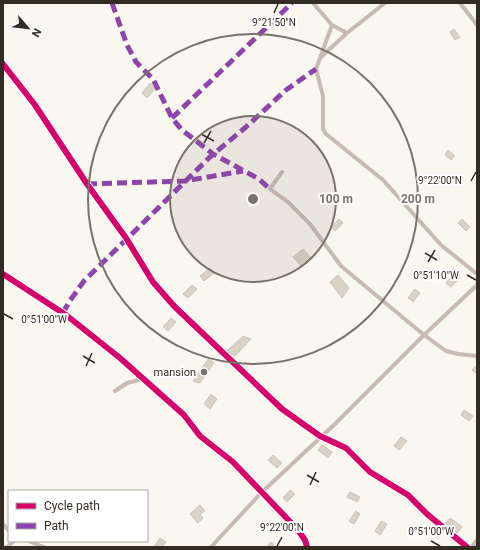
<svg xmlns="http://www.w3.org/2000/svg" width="480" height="550" font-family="Roboto,sans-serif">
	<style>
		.building { fill: #dbd2c6; stroke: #c9c4bd }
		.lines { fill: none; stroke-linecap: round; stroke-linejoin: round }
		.minor { stroke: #c9bab4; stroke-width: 4 }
		.quiet { stroke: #8e44ad; stroke-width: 5; stroke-dasharray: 10 5; stroke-linecap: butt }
		.cycleway-casing { stroke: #fff; stroke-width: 8 }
		.cycleway { stroke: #d6006c; stroke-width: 6 }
		.ticks { fill: none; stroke: #332c23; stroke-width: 1.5 }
		.ring { fill: none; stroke: #79736b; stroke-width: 2 }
		.poi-dot { fill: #79736b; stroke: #fff; stroke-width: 1.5 }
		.labels { text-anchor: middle; stroke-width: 4; stroke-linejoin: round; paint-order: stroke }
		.poi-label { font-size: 11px; fill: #332c23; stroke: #fff; text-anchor: end }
		.ticks-label { font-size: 10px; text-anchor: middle; fill: #332c23; stroke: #fff; stroke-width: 4; stroke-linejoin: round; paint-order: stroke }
		.centre { fill: #79736b; stroke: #fff; stroke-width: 2 }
		.ring-label { font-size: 12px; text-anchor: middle; font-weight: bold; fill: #79736b; stroke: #fff; stroke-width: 4; stroke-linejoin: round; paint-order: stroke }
	</style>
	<rect width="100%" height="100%" fill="#faf6f0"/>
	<!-- building -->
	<path class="building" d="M454 29 460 37 455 40 450 32Z
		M150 83 156 88 147 98 142 93Z
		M448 150 455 156 451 160 445 155Z
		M339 219 343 223 335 231 331 227Z
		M462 219 470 227 466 231 458 223Z
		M303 249 311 258 301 266 293 257Z
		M210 268 214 273 204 281 200 276Z
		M454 273 460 278 451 287 446 283Z
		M338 275 349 288 342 298 330 282Z
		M192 285 197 289 188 298 183 294Z
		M415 289 420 293 413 302 408 298Z
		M171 318 176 322 168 331 163 327Z
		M243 336 251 339 235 356 227 351Z
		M209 358 214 363 200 383 193 381Z
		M476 366 477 367V374L472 370Z
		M211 394 217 399 210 409 204 404Z
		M464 410 473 416 469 421 461 415Z
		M401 437 407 441 399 450 394 446Z
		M322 445 332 452 328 458 318 450Z
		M273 455 282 463 277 468 268 460Z
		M290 490 295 494 287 502 283 498Z
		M350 492 360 497 357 502 347 497Z
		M200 505 205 511 200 514 203 518 198 523 190 514Z
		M356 511 360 514 354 524 349 521Z
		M450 518 462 527 457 533 446 523Z
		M381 521 387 524 380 535 375 531Z
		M160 538 166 542 162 547H154Z
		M271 542 274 544 270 547H266Z"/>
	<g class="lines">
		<!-- minor -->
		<path class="minor" d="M313 3 332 25 347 33
			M460 3 477 25
			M332 25 316 69 323 96V129L326 134 383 180 441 245 477 274
			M320 58 347 33 385 3
			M3 64 35 105 87 184 126 238 153 282 174 306 282 409 320 436 346 448 370 472 408 495 427 514 467 547
			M282 172 270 189 288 202 310 224 341 266 424 335 446 351 458 354 477 356
			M3 274 66 315 120 358 184 415 200 436 233 462 298 530 305 540 307 547
			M115 391 127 383 143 379
			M3 524 9 531
			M28 541 44 547
			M7 547 14 541
			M211 547 261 493 336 423 424 335 477 285
			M472 547 477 540"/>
		<!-- quiet -->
		<path class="quiet" d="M112 3 127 45 136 62 153 79 172 118 182 130 213 154 259 179 270 189
			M172 118 292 3
			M87 184 185 181 243 171
			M63 313 69 302 84 281 210 157 246 127 286 90 316 69"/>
		<defs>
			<path id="cycleway" d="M3 64 35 105 87 184 126 238 153 282 174 306 282 409 320 436 346 448 370 472 408 495 427 514 467 547
				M3 274 66 315 120 358 184 415 200 436 233 462 298 530 305 540 307 547"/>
		</defs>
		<!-- cycleway casing -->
		<use href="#cycleway" class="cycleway-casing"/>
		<!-- cycleway -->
		<use href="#cycleway" class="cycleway"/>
	</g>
	<!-- ticks -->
	<path class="ticks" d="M274 13 278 4M201 134 214 141M204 143 211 131M471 181 476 172M425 253 437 260M428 262 435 250M467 275 476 280M4 314 13 319M83 356 95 363M86 366 92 353M307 475 319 482M310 485 316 472M431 541 440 546M277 546 282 537"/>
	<!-- distance rings -->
	<circle cx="253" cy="199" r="83" fill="#79736b" fill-opacity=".12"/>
	<g class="ring">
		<circle cx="253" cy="199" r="83"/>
		<circle cx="253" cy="199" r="165"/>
	</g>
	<!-- markers -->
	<circle class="poi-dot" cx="204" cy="372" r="4"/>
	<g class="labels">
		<!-- poi labels -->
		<g class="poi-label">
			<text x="196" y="376">mansion</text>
		</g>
	</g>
	<g class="ticks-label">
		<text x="274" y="26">9°21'50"N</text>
		<text x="440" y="184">9°22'00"N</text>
		<text x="436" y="279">0°51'10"W</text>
		<text x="44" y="323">0°51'00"W</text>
		<text x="282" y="531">9°22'00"N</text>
		<text x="431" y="535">0°51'00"W</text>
	</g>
	<circle cx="253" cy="199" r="6" class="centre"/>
	<g class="ring-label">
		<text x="336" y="203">100 m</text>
		<text x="418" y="203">200 m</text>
	</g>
	<!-- border -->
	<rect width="480" height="550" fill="none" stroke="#332c23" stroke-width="8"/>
	<!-- legend -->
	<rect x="8" y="490" width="140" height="52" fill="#ffffff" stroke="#adaba7"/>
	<rect x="16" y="503" width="20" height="6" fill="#d6006c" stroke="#adaba7"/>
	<text x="44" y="510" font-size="12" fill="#332c23">Cycle path</text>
	<rect x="16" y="523" width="20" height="6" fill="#8e44ad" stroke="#adaba7"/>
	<text x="44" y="530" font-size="12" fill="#332c23">Path</text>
	<!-- north arrow -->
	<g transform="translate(28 28) rotate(118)" stroke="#ffffff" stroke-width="3" paint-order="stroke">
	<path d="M0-3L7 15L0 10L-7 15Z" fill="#332c23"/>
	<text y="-6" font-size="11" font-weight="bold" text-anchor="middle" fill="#332c23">N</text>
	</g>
</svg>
